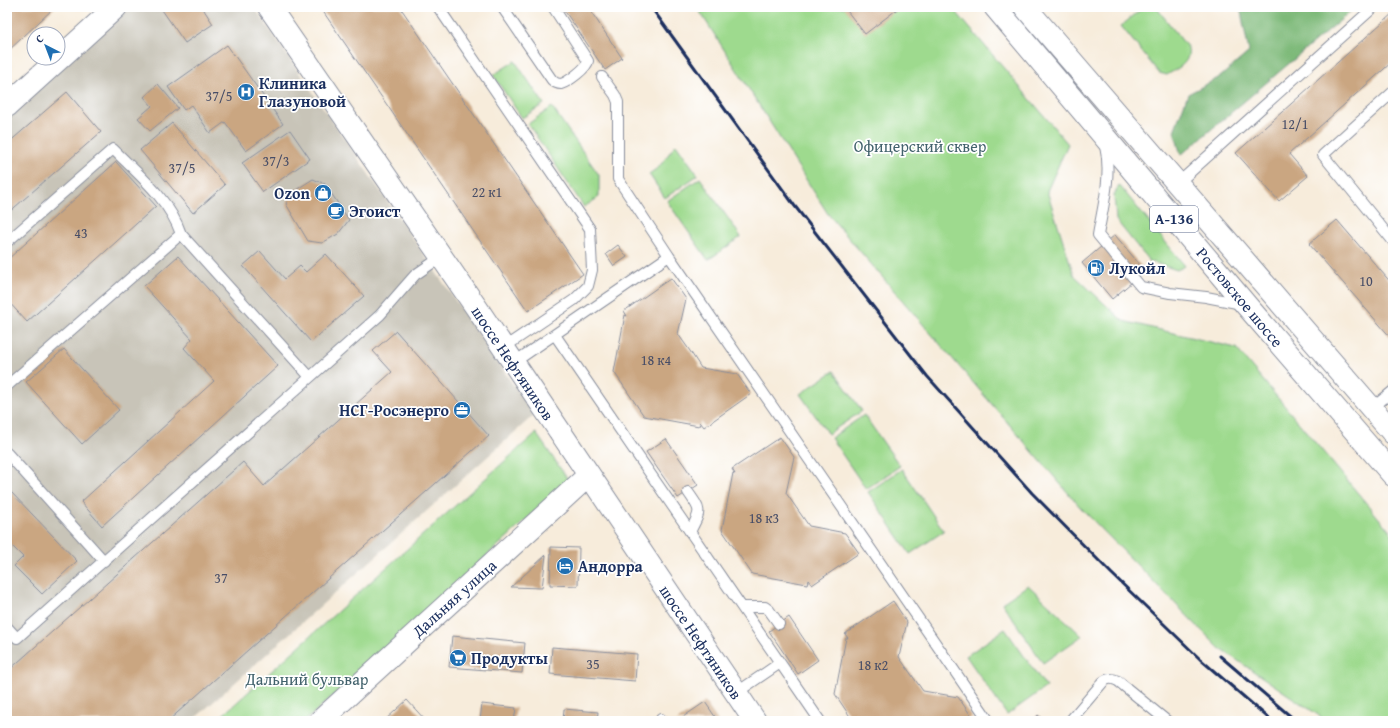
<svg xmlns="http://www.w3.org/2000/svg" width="1400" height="728" font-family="'Gentium Book Plus',serif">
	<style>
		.industrial { fill: #c8c4b8 }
		.green { fill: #9eda8e; stroke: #5c8476 }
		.forest { fill: #7eba79; stroke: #4c746c }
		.building { fill: #caa681 }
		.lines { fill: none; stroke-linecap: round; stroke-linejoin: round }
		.service-casing { stroke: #898e9c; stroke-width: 12 }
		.tertiary-casing { stroke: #898e9c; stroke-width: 24 }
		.secondary-casing { stroke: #898e9c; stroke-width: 24 }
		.primary-casing { stroke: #898e9c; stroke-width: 24 }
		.service { stroke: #fff; stroke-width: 10 }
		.tertiary { stroke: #fff; stroke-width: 22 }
		.secondary { stroke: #fff; stroke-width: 22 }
		.primary { stroke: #fff; stroke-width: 22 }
		.rail { stroke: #1b2f5e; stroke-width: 3 }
		.labels { text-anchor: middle; stroke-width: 3.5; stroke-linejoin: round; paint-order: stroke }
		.number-label { font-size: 14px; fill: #474d67 }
		.shield { fill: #fff; stroke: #5f6d8e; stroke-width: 1 }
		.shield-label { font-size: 15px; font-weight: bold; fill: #1b2f5e }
		.poi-label { font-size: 16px; font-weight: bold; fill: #1b2f5e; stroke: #fff; text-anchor: start }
		.park-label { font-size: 16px; fill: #42626c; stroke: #fff }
		.street-label { font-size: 16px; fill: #1b2f5e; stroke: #fff }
	</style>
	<rect width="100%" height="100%" fill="#fff"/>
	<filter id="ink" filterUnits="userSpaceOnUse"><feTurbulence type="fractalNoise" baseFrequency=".025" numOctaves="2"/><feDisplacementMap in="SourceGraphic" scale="8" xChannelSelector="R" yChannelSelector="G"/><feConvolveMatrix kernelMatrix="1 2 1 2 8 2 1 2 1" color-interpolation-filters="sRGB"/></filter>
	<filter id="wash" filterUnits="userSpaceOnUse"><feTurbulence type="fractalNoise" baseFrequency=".012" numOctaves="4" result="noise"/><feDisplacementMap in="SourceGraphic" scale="16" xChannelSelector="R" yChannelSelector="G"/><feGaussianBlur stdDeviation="0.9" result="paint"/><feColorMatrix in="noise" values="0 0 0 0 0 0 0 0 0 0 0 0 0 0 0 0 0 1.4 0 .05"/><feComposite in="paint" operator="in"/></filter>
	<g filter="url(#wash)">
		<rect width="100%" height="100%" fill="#f7ecdb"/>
		<!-- industrial -->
		<path class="industrial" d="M107 7H254L534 415 192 721H7V97Z"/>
		<!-- green -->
		<path class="green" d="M697 7H952L1068 144 1047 191 1074 275 1123 321 1236 348 1393 535V721H1327L1219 648 1081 508 828 214Z
			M1144 7H1156L1188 48C1191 63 1178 68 1167 75L1159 73 1121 26Z
			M515 61 544 104 522 118 493 75Z
			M552 107 599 175V197L584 207 528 124Z
			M676 144 698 175 665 198 649 174 659 167Z
			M700 178 741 237 708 260 667 201Z
			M1119 185 1185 266 1177 270 1149 261 1116 220 1114 195Z
			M834 371 862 411 828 434 800 394Z
			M864 415 900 466 866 489 831 438Z
			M536 433 569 481 305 721H216Z
			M902 469 944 531 910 554 868 492Z
			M1028 585 1082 636 1043 663 1002 603Z
			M1005 629 1046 687 1007 715 966 656Z"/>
		<!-- forest -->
		<path class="forest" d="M1240 7H1356L1181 155 1174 131 1188 94 1220 77 1249 52Z"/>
		<g id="blocks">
			<!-- building -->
			<path class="building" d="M7 7H55L7 52Z
				M160 7H202L213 24 185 43Z
				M320 7H400L583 274 528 311Z
				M562 7H588L622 58 605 70Z
				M844 7H900L865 34Z
				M1393 13V61L1289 154 1308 176 1279 201 1236 153Z
				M227 45 283 124 246 151 225 122 210 133 191 105 184 110 168 87Z
				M158 84 178 108 150 131 138 118 152 106 144 97Z
				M67 92 101 132 7 214V144Z
				M172 123 225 185 193 213 140 150Z
				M290 130 310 159 263 192 242 163Z
				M116 162 156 206 27 322 7 300V260Z
				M313 179 325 184 349 220 338 234 322 243 308 241 286 204 291 193Z
				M1337 220 1393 285V340L1309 244Z
				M1115 235 1145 271 1112 299 1082 263Z
				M618 245 627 257 614 266 606 254Z
				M260 251 285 279 300 266 306 272 326 254 364 296 311 342 243 266Z
				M178 256 278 366 102 526 81 502 214 381 184 348 192 339 144 286Z
				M671 278 686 299 678 334 690 351 701 368 737 374 751 394 704 427 700 422 699 426 644 416 614 372 625 315 627 316 624 311Z
				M396 331 489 436 168 721H7V670L8 671 243 462 264 486 392 372 373 351Z
				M64 349 119 410 82 444 26 382Z
				M780 437 794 457 786 493 809 526 845 533 859 553 812 585 808 580 807 584 752 574 722 530 733 473 735 474 732 469Z
				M666 439 698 485 678 498 646 452Z
				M10 491 77 561 42 594 14 566 23 557 7 541V494Z
				M551 547 579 548 578 586 550 585Z
				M546 555 542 588 511 587Z
				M893 601 907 622 899 657 923 691 958 697 972 717 966 721H853L835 694 846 638H848L845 634Z
				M789 617 818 660 798 674 769 631Z
				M452 636 525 643 522 673 449 667Z
				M552 647 637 654 635 681 550 674Z
				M407 700 426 721H384Z
				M705 702 718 721H677Z
				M482 704 516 708 514 721H480Z
				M564 709 598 712 597 721H563Z
				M1038 715 1045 721H1033Z"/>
		</g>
	</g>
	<g filter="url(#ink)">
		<use href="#blocks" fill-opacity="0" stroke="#898e9c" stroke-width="1"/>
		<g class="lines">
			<defs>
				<path id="service" d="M438 7 590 229 592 270 588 286 574 300 503 348
					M502 7 552 80C555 83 557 84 561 84 568 82 587 68 588 61L553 7
					M602 77 615 95 618 102V179L669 256
					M1393 92 1323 155 1393 241
					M1105 146C1112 175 1103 206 1098 235L1141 287 1170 293 1206 297 1242 304
					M1177 184 1374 7
					M7 242 113 149C139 175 169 199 181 234L310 377
					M555 335 820 721
					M513 363 669 256 989 721
					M7 386 181 234
					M1371 409 1393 391
					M7 453 104 561
					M688 492C702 512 701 510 690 532
					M742 607H765L769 610 779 624
					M7 627 17 638 380 315 415 275 441 257
					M736 693 780 663
					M661 719 663 721
					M1070 721 1103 682C1108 678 1112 678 1118 681L1167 721"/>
				<path id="tertiary" d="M7 106 116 7
					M320 721 589 475"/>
				<path id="secondary" d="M269 7 476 307 755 721"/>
				<path id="primary" d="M995 7 1247 306 1393 475
					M1025 7 1393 433"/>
			</defs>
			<!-- service casing -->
			<use href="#service" class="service-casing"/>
			<!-- tertiary casing -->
			<use href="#tertiary" class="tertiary-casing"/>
			<!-- secondary casing -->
			<use href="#secondary" class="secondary-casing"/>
			<!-- primary casing -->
			<use href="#primary" class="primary-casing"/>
			<!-- service -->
			<use href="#service" class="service"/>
			<!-- tertiary -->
			<use href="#tertiary" class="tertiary"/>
			<!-- secondary -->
			<use href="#secondary" class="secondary"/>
			<!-- primary -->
			<use href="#primary" class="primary"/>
			<!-- rail -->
			<path class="rail" d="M651 7 794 205 927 376 1032 493 1111 573 1200 659 1272 721
				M1220 656 1296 721"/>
		</g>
	</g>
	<!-- icons -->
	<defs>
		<symbol id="hospital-disc" viewBox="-11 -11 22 22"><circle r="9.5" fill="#1f6fb2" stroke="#fff"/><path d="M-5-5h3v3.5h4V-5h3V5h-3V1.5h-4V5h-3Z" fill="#fff"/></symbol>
		<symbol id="shop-disc" viewBox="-11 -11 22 22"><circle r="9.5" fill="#1f6fb2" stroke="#fff"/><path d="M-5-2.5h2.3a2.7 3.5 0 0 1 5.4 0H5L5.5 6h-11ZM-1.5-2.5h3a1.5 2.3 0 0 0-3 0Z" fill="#fff"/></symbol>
		<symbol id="cafe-disc" viewBox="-11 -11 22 22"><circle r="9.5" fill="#1f6fb2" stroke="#fff"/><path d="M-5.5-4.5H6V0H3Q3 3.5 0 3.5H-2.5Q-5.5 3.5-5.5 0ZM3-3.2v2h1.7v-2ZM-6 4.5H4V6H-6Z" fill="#fff"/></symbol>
		<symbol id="fuel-disc" viewBox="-11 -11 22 22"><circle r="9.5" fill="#1f6fb2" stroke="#fff"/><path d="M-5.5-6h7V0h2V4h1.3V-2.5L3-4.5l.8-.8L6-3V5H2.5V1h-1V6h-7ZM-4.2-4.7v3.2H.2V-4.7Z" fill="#fff"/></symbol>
		<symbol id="office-disc" viewBox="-11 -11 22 22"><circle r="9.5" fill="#1f6fb2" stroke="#fff"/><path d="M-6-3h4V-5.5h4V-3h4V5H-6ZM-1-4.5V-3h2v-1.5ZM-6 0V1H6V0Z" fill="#fff"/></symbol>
		<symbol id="hotel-disc" viewBox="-11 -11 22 22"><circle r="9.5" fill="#1f6fb2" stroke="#fff"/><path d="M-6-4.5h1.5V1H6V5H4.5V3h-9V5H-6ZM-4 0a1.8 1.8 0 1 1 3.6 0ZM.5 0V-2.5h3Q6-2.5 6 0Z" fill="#fff"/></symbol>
		<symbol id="supermarket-disc" viewBox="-11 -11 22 22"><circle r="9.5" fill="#1f6fb2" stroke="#fff"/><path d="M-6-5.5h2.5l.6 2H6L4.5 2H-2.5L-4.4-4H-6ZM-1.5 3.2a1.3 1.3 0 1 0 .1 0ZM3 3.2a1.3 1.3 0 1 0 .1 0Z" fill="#fff"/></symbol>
	</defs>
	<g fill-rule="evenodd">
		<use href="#hospital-disc" x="236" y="82" width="20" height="20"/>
		<use href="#shop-disc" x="313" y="183" width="20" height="20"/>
		<use href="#cafe-disc" x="326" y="201" width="20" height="20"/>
		<use href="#fuel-disc" x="1086" y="258" width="20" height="20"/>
		<use href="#office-disc" x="452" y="400" width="20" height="20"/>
		<use href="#hotel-disc" x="555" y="556" width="20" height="20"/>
		<use href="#supermarket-disc" x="448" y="648" width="20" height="20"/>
	</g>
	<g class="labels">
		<!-- number labels -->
		<g class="number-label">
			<text x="219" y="101">37/5</text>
			<text x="1295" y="129">12/1</text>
			<text x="276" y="166">37/3</text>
			<text x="182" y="173">37/5</text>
			<text x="487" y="197">22 к1</text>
			<text x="81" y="238">43</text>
			<text x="1366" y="286">10</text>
			<text x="656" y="365">18 к4</text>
			<text x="764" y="523">18 к3</text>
			<text x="221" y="583">37</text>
			<text x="593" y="669">35</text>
			<text x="873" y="670">18 к2</text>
		</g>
		<!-- shield labels -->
		<rect class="shield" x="1150" y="206" width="48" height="26" rx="3"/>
		<g class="shield-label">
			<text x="1174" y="224">А-136</text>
		</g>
		<!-- poi labels -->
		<g class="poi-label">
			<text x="259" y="89">Клиника<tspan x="259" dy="18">Глазуновой</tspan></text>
			<text x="310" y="199" text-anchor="end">Ozon</text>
			<text x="349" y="217">Эгоист</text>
			<text x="1109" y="274">Лукойл</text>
			<text x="449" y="416" text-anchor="end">НСГ-Росэнерго</text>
			<text x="578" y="572">Андорра</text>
			<text x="471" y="664">Продукты</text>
		</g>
		<!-- park labels -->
		<g class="park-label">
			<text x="920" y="152">Офицерский сквер</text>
			<text x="307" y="685">Дальний бульвар</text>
		</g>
		<!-- street labels -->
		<g class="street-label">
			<text transform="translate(1240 297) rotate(50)" y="6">Ростовское шоссе</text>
			<text transform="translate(513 363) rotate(56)" y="6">шоссе Нефтяников</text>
			<text transform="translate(454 598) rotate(-42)" y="6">Дальняя улица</text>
			<text transform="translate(701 642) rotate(56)" y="6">шоссе Нефтяников</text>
		</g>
	</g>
	<!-- margin -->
	<rect width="1400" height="728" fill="none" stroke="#fff" stroke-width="24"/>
	<!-- north arrow -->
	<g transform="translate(46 46) rotate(318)"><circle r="19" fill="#ffffff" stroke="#a4acbf"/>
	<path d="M0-3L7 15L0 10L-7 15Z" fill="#1f6fb2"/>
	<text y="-6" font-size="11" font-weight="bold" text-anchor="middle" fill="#1b2f5e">С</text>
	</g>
</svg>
